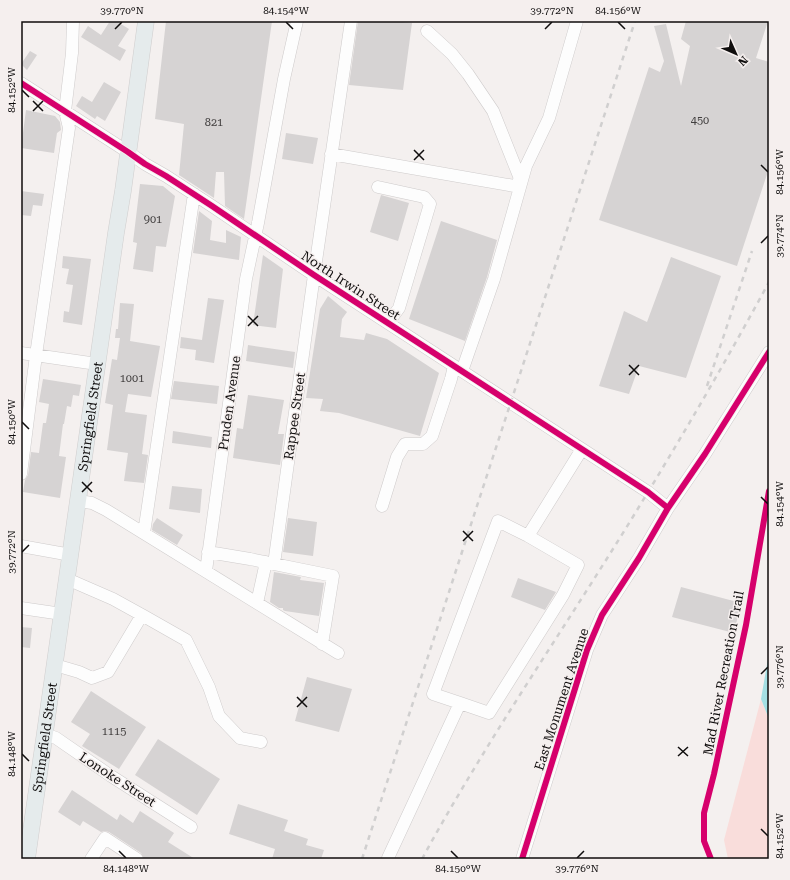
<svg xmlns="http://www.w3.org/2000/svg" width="790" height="880" font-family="'Roboto Serif',serif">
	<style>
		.green { fill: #f9dddb }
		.water { fill: #a4dfe3 }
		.building { fill: #d6d3d3 }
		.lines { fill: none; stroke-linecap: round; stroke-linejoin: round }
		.minor-casing { stroke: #cecbcb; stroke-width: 13 }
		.major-casing { stroke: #d0cece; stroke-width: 17 }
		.minor { stroke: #fdfdfd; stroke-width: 12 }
		.major { stroke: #e5ebec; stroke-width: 16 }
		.rail { stroke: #d0cfcf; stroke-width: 2.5; stroke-dasharray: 5 5; stroke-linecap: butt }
		.cycleway-casing { stroke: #f5efee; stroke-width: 8 }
		.cycleway { stroke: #d6006c; stroke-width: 6 }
		.ticks { fill: none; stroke: #0f0d0d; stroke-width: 1.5 }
		.labels { text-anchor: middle; stroke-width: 3; stroke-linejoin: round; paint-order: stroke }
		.number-label { font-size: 11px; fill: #413e3e }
		.street-label { font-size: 13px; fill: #0f0d0d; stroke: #f5efee }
		.neatline { fill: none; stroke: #0f0d0d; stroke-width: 1.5 }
		.ticks-label { font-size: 10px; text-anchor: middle; fill: #0f0d0d }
	</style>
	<rect width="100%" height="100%" fill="#f4f0ef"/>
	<!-- green -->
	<path class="green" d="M761 699 769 719V859H728L724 840Z"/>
	<!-- water -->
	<path class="water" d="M769 653V719L761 699Z"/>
	<!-- building -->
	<path class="building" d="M110 21H116L129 29 118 46 126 50 120 61 81 37 88 26 101 35Z
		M166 21H272L244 219 225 206 224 172H216L214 198 179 175 184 124 155 119Z
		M358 21H393L412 23 403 90 349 85Z
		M686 21H768L756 58 769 62V168L737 266 599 220 649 67 660 72 664 61 654 26 666 24 681 86 690 46 681 39Z
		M30 51 37 55 27 70 21 64Z
		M104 82 121 92 105 121 97 116 95 119 76 106 82 96 92 102Z
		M26 110 55 116 60 122 61 130 57 133 54 153 21 148Z
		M286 133 318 138 313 164 282 159Z
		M140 184 163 186 175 196 166 247 156 246 153 272 133 269 137 243 133 242Z
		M21 191 44 194 42 206 33 205 31 216 21 215Z
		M381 195 409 203 398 241 370 232Z
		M199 211 212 221 210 240 226 243V230L241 237 239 260 193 253Z
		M441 221 497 240 487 277 465 341 409 319Z
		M263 255 283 269 276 328 253 325Z
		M63 256 91 259 82 325 63 322 64 311 69 312 73 285 66 284 69 269 62 268Z
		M671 257 721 276 686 378 639 366 629 394 599 386 624 311 647 322Z
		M328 296 347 312 342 319 340 337 364 340 366 333 387 339 439 373 420 436 339 413 320 411 323 399 306 398 320 309Z
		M208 298 224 300 214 363 195 360 196 350 180 348 181 337 202 340Z
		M120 303 134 304 130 341 160 346 151 397 128 394 125 412 147 415 142 454 148 455 144 483 124 481 128 453 107 450 113 405 105 403 112 359 117 360 120 338H115L116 329H118Z
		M248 345 295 352 293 368 246 361Z
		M43 379 81 385 79 396 73 395 71 407 67 406 64 424H63L59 456 66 457 60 498 23 492 25 480 28 475 31 452 39 453 43 423H46L49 404 39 402Z
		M174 381 219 386 217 404 171 399Z
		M248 395 284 400 278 434H284L280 465 233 458 237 428 243 429Z
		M173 431 212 437 211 448 172 443Z
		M172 486 202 489 200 513 169 509Z
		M157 518 183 535 177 545 152 530 153 524Z
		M288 518 317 522 313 556 283 552Z
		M274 572 301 577 300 580 324 583 319 616 285 611 283 610V608H279L270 602Z
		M518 578 556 592 545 610 511 597Z
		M681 587 741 603 734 633 672 617Z
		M21 627 32 628 30 648 21 647Z
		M307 677 352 689 339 732 295 721Z
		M91 691 146 727 119 769 82 746 90 734 71 722Z
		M158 739 220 779 197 815 135 775Z
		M72 790 117 820 120 814 133 823 140 811 174 833 168 842 195 859H144L141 853 109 832 105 831 101 832 83 821 80 826 58 812Z
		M238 804 288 820 284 831 308 839 306 845 324 850 321 859H272L275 849 229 834Z"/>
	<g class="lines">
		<defs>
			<path id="minor" d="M21 83 128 152 145 164 166 176 212 206 314 275 648 492 668 508
				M331 154 520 187 519 176 493 111 468 74 452 54 427 31
				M378 187 424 197 430 204 399 308 388 323
				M21 353 97 364
				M462 371 494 279 526 166 549 118 577 21
				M21 474 36 355 69 128 65 111 72 53 73 21
				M78 501 92 503 106 510 338 653
				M382 506 397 457 405 444H423L432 436 451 379 454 366
				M144 533 194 194
				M21 546 71 555
				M208 552 250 559 333 576 322 644
				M275 557 314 275 351 21
				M206 571 246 279 258 223 284 79 297 21
				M257 603 266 562
				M21 608 62 614
				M142 615 186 640 209 687 219 716 240 738 261 742
				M55 665 79 672 92 678 108 672 142 615 113 599 67 579
				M460 703 489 713 563 595 578 565 528 536
				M45 734 56 738 111 776 191 827
				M388 858 460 703 433 694 498 521 528 536 582 449
				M91 859 105 838 137 859
				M522 859 587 650 602 615 639 558 668 508 705 454 769 352"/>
			<g id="major">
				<path id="s1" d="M27 859 116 233 123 191 146 21"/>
			</g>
		</defs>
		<!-- minor casing -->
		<use href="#minor" class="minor-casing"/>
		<!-- major casing -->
		<use href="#major" class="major-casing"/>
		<!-- minor -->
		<use href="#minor" class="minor"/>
		<!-- major -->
		<use href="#major" class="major"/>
		<!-- rail -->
		<path class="rail" d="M707 386 752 251
			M362 859 635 21
			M422 859C484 745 558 638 626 528 676 447 724 365 769 282"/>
		<defs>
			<path id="cycleway" d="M21 83 128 152 145 164 166 176 212 206 314 275 648 492 668 508
				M522 859 587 650 602 615 639 558 668 508 705 454 769 352
				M711 859 704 841V813L714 774 746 625 769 491"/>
		</defs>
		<!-- cycleway casing -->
		<use href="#cycleway" class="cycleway-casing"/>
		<!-- cycleway -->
		<use href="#cycleway" class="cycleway"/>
	</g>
	<!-- ticks -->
	<path class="ticks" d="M286 22 293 29M618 22 625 29M115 29 122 22M545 29 552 22M22 90 29 97M33 101 43 111M33 111 43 101M414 150 424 160M414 160 424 150M761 165 768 172M761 243 768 236M248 316 258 326M248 326 258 316M629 365 639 375M629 375 639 365M22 422 29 429M82 482 92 492M82 492 92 482M761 497 768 504M463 531 473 541M463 541 473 531M22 552 29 545M761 674 768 667M297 697 307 707M297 707 307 697M678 747 688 756M22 754 29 761M678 756 688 747M761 829 768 836M119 851 126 858M451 851 458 858M577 858 584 851"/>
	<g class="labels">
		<!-- number labels -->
		<g class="number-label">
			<text x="700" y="124">450</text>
			<text x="214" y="126">821</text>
			<text x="153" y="223">901</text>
			<text x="132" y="382">1001</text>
			<text x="114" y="735">1115</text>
		</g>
		<!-- street labels -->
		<g class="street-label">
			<text transform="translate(351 285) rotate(33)" y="5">North Irwin Street</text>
			<text transform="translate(229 403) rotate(-82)" y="5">Pruden Avenue</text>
			<text dy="5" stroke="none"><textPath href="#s1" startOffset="447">Springfield Street</textPath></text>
			<text transform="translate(294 416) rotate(-82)" y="5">Rappee Street</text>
			<text transform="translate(723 673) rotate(-79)" y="5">Mad River Recreation Trail</text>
			<text transform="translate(561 699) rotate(-72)" y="5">East Monument Avenue</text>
			<text dy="5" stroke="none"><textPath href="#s1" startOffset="123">Springfield Street</textPath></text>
			<text transform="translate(118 779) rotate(33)" y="5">Lonoke Street</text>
		</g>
	</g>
	<!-- border -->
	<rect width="790" height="880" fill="none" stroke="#f5efee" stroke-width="44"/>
	<!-- north arrow -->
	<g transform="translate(736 54) rotate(135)" stroke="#f5efee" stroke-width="3" paint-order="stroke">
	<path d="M0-3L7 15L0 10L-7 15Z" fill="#0f0d0d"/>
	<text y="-6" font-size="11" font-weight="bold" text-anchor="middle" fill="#0f0d0d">N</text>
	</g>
	<rect x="22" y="22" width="746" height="836" class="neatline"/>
	<g class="ticks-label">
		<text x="122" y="14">39.770°N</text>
		<text x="286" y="14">84.154°W</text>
		<text x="552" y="14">39.772°N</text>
		<text x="618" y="14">84.156°W</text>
		<text transform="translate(11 90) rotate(-90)" y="4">84.152°W</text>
		<text transform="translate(779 172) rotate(-90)" y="4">84.156°W</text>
		<text transform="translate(779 236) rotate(-90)" y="4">39.774°N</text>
		<text transform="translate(11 422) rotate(-90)" y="4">84.150°W</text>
		<text transform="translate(779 504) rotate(-90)" y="4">84.154°W</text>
		<text transform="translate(11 552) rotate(-90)" y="4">39.772°N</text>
		<text transform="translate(779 667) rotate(-90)" y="4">39.776°N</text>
		<text transform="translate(11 754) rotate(-90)" y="4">84.148°W</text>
		<text transform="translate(779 836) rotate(-90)" y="4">84.152°W</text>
		<text x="126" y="872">84.148°W</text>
		<text x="458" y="872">84.150°W</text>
		<text x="577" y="872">39.776°N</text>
	</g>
</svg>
